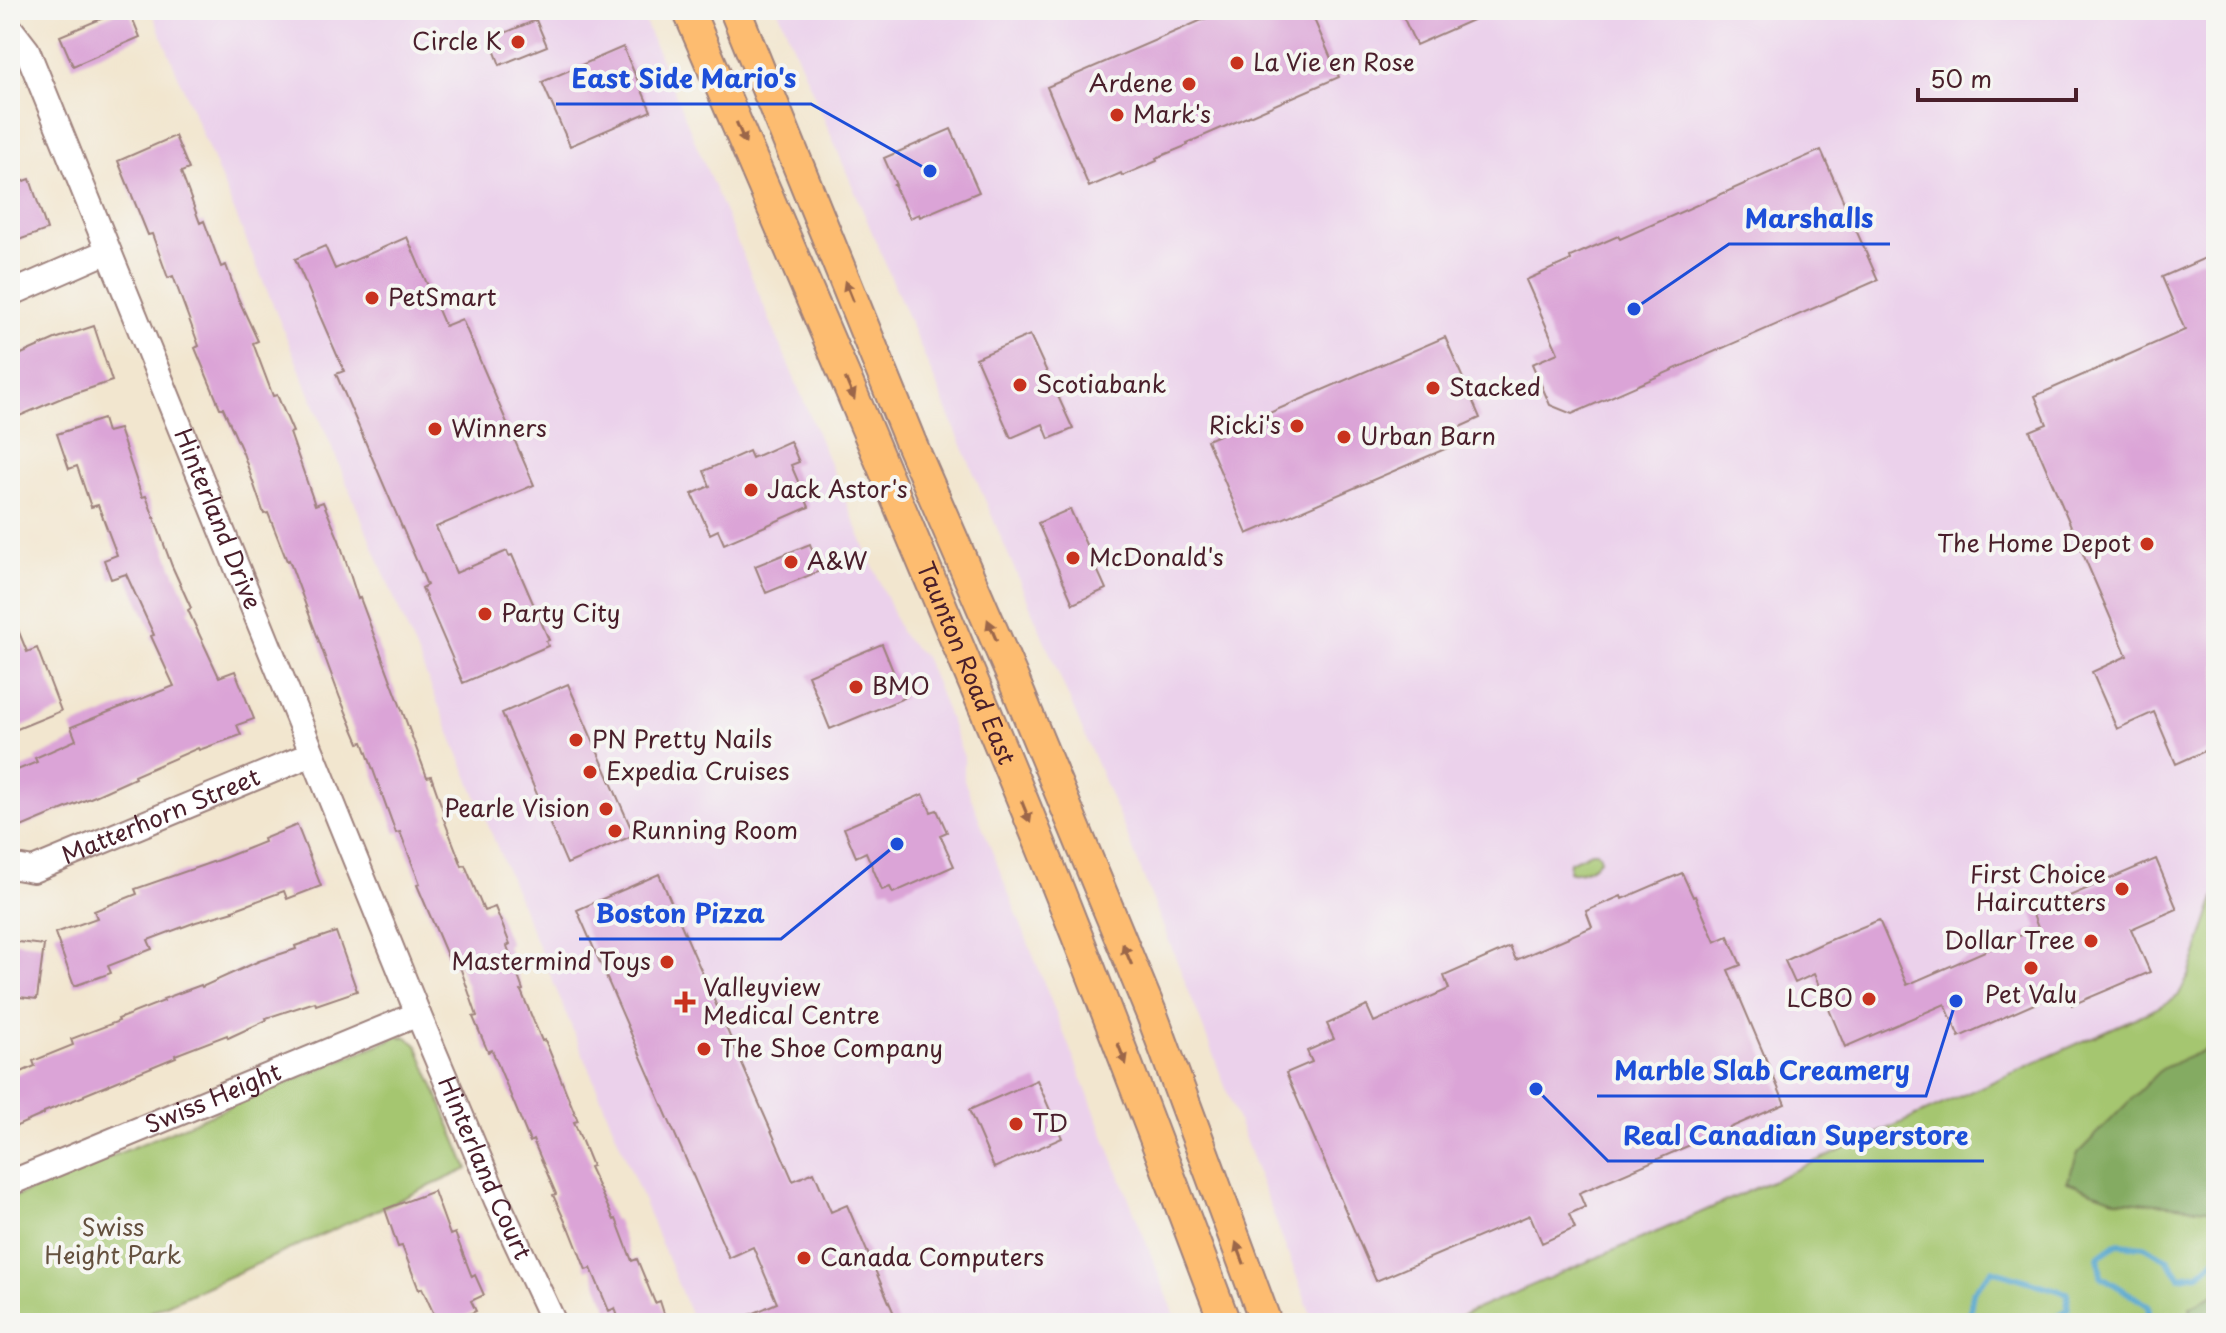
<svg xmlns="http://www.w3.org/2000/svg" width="2226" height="1333" font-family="'Playpen Sans',sans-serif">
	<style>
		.built { fill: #ebd1eb }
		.green { fill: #a5c66f; stroke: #78724d; stroke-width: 2 }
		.forest { fill: #84ab62; stroke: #676546; stroke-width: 2 }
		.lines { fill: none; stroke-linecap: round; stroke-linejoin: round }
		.stream { stroke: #51a4cc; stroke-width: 6 }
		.building { fill: #dba4d7 }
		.minor-casing { stroke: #9e827d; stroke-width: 28 }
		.major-casing { stroke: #9e827d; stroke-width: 34 }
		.minor { stroke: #fff; stroke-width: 24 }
		.major { stroke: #fdbc70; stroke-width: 30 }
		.oneway { fill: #9b664a }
		.poi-dot { fill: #c8321e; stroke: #f6f6f2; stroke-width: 3 }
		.labels { text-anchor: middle; stroke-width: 8; stroke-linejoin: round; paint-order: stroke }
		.poi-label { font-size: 24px; fill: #4a1f2b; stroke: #f6f6f2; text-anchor: start }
		.street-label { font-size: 24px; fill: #4a1f2b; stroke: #f6f6f2 }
		.park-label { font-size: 24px; fill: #65513f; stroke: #f6f6f2 }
		.leader { fill: none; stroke: #1d4ed8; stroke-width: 3 }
		.callout-dot { fill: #1d4ed8; stroke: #f6f6f2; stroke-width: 3 }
		.callout-label { font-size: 26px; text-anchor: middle; font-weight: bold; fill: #1d4ed8; stroke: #f6f6f2; stroke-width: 8; stroke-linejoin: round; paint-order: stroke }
	</style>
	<rect width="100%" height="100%" fill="#f6f6f2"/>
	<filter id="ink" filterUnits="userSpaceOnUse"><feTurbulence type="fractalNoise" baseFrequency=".0125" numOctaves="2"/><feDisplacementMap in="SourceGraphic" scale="16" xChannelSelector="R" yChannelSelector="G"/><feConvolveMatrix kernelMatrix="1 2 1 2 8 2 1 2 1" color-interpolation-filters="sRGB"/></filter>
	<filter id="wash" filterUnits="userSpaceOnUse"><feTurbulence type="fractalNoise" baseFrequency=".006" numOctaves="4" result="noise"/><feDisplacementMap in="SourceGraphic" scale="32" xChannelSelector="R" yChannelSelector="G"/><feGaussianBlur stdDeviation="1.8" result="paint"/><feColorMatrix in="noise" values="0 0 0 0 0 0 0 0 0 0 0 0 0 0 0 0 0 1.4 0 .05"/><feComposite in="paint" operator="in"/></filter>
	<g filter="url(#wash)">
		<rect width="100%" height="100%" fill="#f2e6cf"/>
		<!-- built -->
		<path class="built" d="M151 10H640L901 633 907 641 923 655 935 681 964 757V780L1178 1323H694Z
			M778 10H2216V1010L2196 1024 1438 1323H1314L1199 1017 1131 845Z"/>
		<!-- green -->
		<path class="green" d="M1591 852H1596L1600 855V860C1594 867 1577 875 1569 871L1570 862Z
			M2216 895V1323H1444L1664 1229 2155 1009 2178 996 2189 976Z
			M396 1037H407L417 1045 468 1169 126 1323H10V1199Z"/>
		<!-- forest -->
		<path class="forest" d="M2216 1045V1210L2117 1200 2067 1182 2078 1153 2161 1069Z
			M2216 1293V1323H2193L2190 1307Z"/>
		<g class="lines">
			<!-- stream -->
			<path class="stream" d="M1968 1323 1973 1292 1992 1270 2067 1293 2068 1308 2050 1323
				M2149 1323V1306L2101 1276 2098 1257 2116 1244 2144 1246 2167 1259 2180 1277 2199 1274 2216 1259"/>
		</g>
		<g id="blocks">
			<!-- building -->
			<path class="building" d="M122 10H129L140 37 73 66 60 36Z
				M1225 10H1310L1339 77 1187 143 1188 145 1156 158 1157 161 1122 176 1121 173 1089 187 1047 87Z
				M1400 10H1495L1416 45Z
				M536 20 547 46 500 65 490 39Z
				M623 47 651 111 570 146 542 82Z
				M951 129 979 192 920 217 919 214 910 218 894 185H896L884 158Z
				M175 136 189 169 181 172 200 223 204 221 221 267 226 265 238 298 258 341 253 343 273 396 277 395 293 432 290 433 315 505 323 502 339 540 358 599 360 598 427 777 431 776 445 816 443 817 462 866 465 865 484 911 495 907 510 944 507 946 523 990 521 991 542 1041 545 1040 578 1121 574 1122 592 1166 589 1167 614 1220 616 1219 632 1261 637 1259 655 1303 660 1301 667 1323H620L615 1308 609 1311 591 1268 586 1270 569 1227 568 1228 553 1195 556 1194 533 1140 530 1142 492 1050 488 1052 473 1017 477 1016 459 964 452 967 417 885 420 884 400 832 396 833 363 742 359 743 340 698 289 560 287 561 268 513 264 514 243 453 223 408H220L195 348 199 346 173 276 168 278 152 234 148 235 118 161Z
				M1821 150 1878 280 1572 414 1550 405 1532 364 1558 353 1526 280 1571 260 1570 257 1618 236 1620 239Z
				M30 179 47 230 10 243V186Z
				M407 237 445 326 462 319 534 485 436 527 456 573 507 551 509 556 512 555 549 640 546 641 548 646 463 683 422 588 427 585 336 374 344 371 295 259 325 246 335 269Z
				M2212 255 2216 264V746L2176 764 2154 712 2117 729 2092 672 2127 656 2030 431 2047 424 2035 396 2185 330 2162 277Z
				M94 326 112 381 64 397 10 420V359L55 339Z
				M1030 335 1073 429 1049 439 1043 424 1011 438 976 358Z
				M1445 337 1480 418 1453 430 1459 443 1247 534 1207 440Z
				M103 419 107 432 119 429 142 497 146 496 172 566 191 608 188 610 219 677 235 671 254 719 237 725 241 735 199 750 198 748 134 776 135 778 95 796 14 830 10 821V773L37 762 35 758 76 740 71 727 174 686 151 636 154 635 126 574 111 579 104 560 117 555 98 505 91 507 77 466 69 469 57 434Z
				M790 441 799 462 791 465 809 507 724 544 718 530 710 534 692 494 710 486 704 471 749 451 752 458Z
				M1070 509 1106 589 1073 604 1038 523Z
				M810 544 820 571 766 593 755 566Z
				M10 610 27 652 37 648 61 711 10 732Z
				M882 644 904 698 830 729 808 675Z
				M568 684 634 835 567 864 502 713Z
				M923 794 931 812 937 810 947 832 940 835 954 866 893 893 890 887 882 890 866 852 856 857 844 828Z
				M297 825 321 886 287 899 284 891 233 910 234 911 196 922 148 940 152 949 108 966 111 973 74 986 55 933 97 918 94 911 137 894 135 889 224 858 264 842 263 839Z
				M2156 859 2177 909 2131 929 2150 972 2072 1005 2066 990 1959 1037 1945 1004 1845 1047 1814 974 1795 983 1785 961 1823 943 1879 920 1907 985 2038 928 2032 912Z
				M1682 873 1693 897 1695 896 1715 942 1728 936 1741 965 1728 970 1785 1104 1579 1193 1585 1207 1569 1214 1575 1228 1542 1243 1530 1215 1376 1281 1286 1073 1312 1062 1307 1051 1334 1039 1327 1024 1367 1006 1374 1022 1449 989 1444 976 1510 947 1516 960 1592 927 1586 911 1621 896 1622 899Z
				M659 874 793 1181 814 1172 831 1212 847 1205 898 1323H731L777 1303 753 1247 729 1258 577 910Z
				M336 932 357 991 316 1005 315 1002 266 1018 267 1020 228 1038 227 1035 175 1055 176 1057 84 1095V1096L44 1112V1114L10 1129V1077L35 1066 33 1061 73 1045 71 1039 119 1021 118 1019 164 1001 163 999 201 985 202 987 259 961 296 949 295 946Z
				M10 941 44 945 37 999 10 996Z
				M1037 1080 1062 1138 994 1168 969 1110Z
				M434 1191 450 1235 455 1233 472 1277 475 1275 484 1295 471 1301 476 1311 449 1323H438L422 1288 419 1290 402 1246 398 1247 385 1209Z"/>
		</g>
	</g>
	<g filter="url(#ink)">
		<use href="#blocks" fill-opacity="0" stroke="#9e827d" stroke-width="2"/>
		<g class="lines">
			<defs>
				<g id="minor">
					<path id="s1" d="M10 28 27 50 418 1014 497 1201 554 1323"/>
					<path d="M10 294 108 251"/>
					<path id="s2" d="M10 866 33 870 312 754"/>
					<path id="s3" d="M10 1183 418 1014"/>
				</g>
				<g id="major">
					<path id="s4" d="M688 10C789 244 888 477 986 712 1071 914 1148 1119 1225 1323"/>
					<path d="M735 10 910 441 1012 676 1152 1015 1266 1323"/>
				</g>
			</defs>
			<!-- minor casing -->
			<use href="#minor" class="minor-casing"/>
			<!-- major casing -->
			<use href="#major" class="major-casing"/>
			<!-- minor -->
			<use href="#minor" class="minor"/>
			<!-- major -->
			<use href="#major" class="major"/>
		</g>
		<!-- one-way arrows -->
		<defs><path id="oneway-solid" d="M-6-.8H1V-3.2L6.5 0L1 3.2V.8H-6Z" transform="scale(2)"/></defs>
		<g class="oneway">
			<use href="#oneway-solid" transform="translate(741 133) rotate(67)"/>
			<use href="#oneway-solid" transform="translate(849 291) rotate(-112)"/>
			<use href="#oneway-solid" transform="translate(850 389) rotate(67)"/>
			<use href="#oneway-solid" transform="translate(992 630) rotate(-113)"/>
			<use href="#oneway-solid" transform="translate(1026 812) rotate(68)"/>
			<use href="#oneway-solid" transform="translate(1127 954) rotate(-113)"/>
			<use href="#oneway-solid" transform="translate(1122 1054) rotate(68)"/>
			<use href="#oneway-solid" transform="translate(1240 1253) rotate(-111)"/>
		</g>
	</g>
	<!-- markers -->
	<g class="poi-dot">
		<circle cx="518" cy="42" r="8"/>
		<circle cx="1237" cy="63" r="8"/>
		<circle cx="1189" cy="84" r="8"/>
		<circle cx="1117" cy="115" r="8"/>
		<circle cx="372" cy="298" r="8"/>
		<circle cx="1020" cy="385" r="8"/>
		<circle cx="1433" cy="388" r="8"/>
		<circle cx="1297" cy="426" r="8"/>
		<circle cx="435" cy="429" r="8"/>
		<circle cx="1344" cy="437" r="8"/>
		<circle cx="751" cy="490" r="8"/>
		<circle cx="2147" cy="544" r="8"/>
		<circle cx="1073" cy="558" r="8"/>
		<circle cx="791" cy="562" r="8"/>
		<circle cx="485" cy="614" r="8"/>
		<circle cx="856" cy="687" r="8"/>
		<circle cx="576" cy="740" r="8"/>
		<circle cx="590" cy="772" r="8"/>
		<circle cx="606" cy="809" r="8"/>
		<circle cx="615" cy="831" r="8"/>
		<circle cx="2122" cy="889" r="8"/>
		<circle cx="2091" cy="941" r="8"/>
		<circle cx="667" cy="962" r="8"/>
		<circle cx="2031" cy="968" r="8"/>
		<circle cx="1869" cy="999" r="8"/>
		<path d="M681 990h8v8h8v8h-8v8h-8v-8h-8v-8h8z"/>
		<circle cx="704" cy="1049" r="8"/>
		<circle cx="1016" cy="1124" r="8"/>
		<circle cx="804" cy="1258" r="8"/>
	</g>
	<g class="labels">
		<!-- poi labels -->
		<g class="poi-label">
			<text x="502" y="50" text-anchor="end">Circle K</text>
			<text x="1253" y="71">La Vie en Rose</text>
			<text x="1173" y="92" text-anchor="end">Ardene</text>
			<text x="1133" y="123">Mark's</text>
			<text x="388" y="306">PetSmart</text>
			<text x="1036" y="393">Scotiabank</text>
			<text x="1449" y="396">Stacked</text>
			<text x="1281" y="434" text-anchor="end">Ricki's</text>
			<text x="451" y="437">Winners</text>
			<text x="1360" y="445">Urban Barn</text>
			<text x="767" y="498">Jack Astor's</text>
			<text x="2131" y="552" text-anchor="end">The Home Depot</text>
			<text x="1089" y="566">McDonald's</text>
			<text x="807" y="570">A&amp;W</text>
			<text x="501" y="622">Party City</text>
			<text x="872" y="695">BMO</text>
			<text x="592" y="748">PN Pretty Nails</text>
			<text x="606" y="780">Expedia Cruises</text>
			<text x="590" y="817" text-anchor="end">Pearle Vision</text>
			<text x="631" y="839">Running Room</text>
			<text x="2106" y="883" text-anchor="end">First Choice<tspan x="2106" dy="28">Haircutters</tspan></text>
			<text x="2075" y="949" text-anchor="end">Dollar Tree</text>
			<text x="651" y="970" text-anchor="end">Mastermind Toys</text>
			<text x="703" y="996">Valleyview<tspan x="703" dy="28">Medical Centre</tspan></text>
			<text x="2031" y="1003" text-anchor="middle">Pet Valu</text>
			<text x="1853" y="1007" text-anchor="end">LCBO</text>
			<text x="720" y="1057">The Shoe Company</text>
			<text x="1032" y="1132">TD</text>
			<text x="820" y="1266">Canada Computers</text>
		</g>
		<!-- street labels -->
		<g class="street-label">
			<text dy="8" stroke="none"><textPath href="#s1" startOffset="534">Hinterland Drive</textPath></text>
			<text dy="8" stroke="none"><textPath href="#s4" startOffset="710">Taunton Road East</textPath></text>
			<text dy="8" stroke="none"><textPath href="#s2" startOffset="162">Matterhorn Street</textPath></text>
			<text dy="8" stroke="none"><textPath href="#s3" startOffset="220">Swiss Height</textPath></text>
			<text dy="8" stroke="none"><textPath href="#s1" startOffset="1236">Hinterland Court</textPath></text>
		</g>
		<!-- park labels -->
		<g class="park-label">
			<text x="113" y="1236">Swiss<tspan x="113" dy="28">Height Park</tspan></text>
		</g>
	</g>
	<!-- callouts -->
	<path class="leader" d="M930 171L811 104H556M1634 309L1729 244H1890M897 844L781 939H579M1956 1001L1926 1096H1597M1536 1089L1608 1161H1984"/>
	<g class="callout-dot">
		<circle cx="930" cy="171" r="8"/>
		<circle cx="1634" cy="309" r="8"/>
		<circle cx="897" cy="844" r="8"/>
		<circle cx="1956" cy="1001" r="8"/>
		<circle cx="1536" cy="1089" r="8"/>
	</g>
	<g class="callout-label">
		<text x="684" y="88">East Side Mario's</text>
		<text x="1809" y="228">Marshalls</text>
		<text x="680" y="923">Boston Pizza</text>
		<text x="1762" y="1080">Marble Slab Creamery</text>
		<text x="1796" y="1145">Real Canadian Superstore</text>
	</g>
	<!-- margin -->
	<rect width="2226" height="1333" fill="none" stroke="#f6f6f2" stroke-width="40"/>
	<!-- scale -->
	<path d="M1918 88v12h158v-12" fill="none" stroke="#4a1f2b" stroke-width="4"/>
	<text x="1930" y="88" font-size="24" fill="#4a1f2b" stroke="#f6f6f2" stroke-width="6" paint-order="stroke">50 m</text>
</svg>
